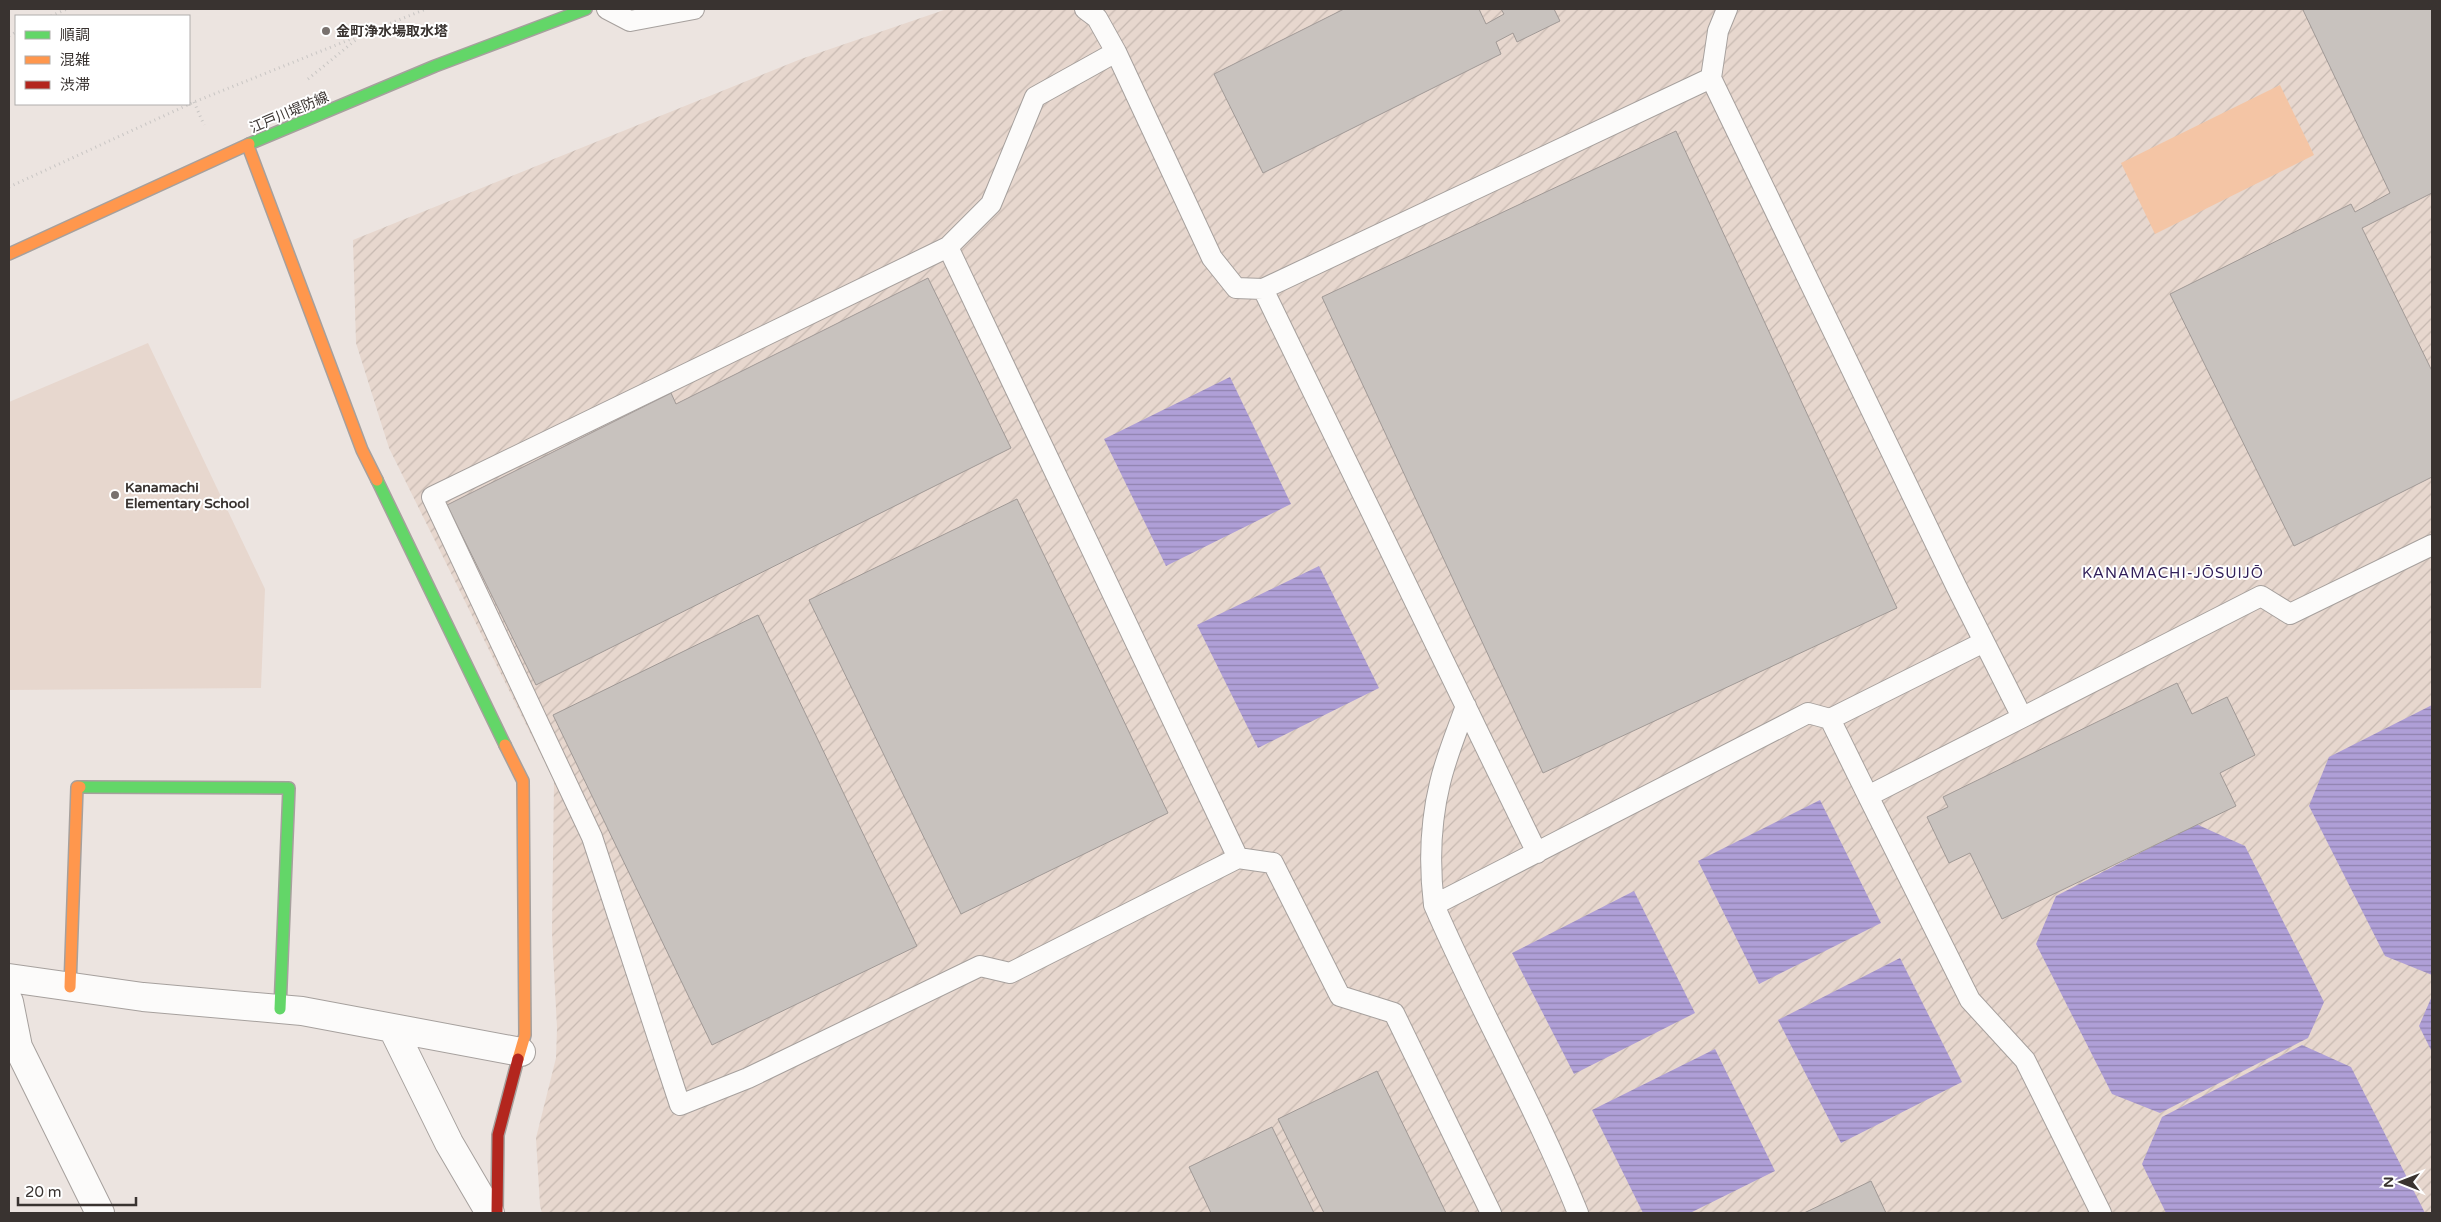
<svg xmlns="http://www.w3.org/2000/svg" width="2441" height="1222" font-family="'Varela Round','Noto Sans JP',sans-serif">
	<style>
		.built { fill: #e7d7ce }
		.industrial { fill: url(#industrial-furrows) }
		.pitch { fill: #f4c5a5 }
		.water { fill: url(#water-rules) }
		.building { fill: #c8c2be; stroke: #a09996 }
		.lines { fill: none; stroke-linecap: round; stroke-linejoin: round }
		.lane-casing { stroke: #a6a09d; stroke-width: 22 }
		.street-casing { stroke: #a6a09d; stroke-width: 30 }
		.fast-casing { stroke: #a6a09d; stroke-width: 14 }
		.slow-casing { stroke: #a6a09d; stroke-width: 14 }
		.jam-casing { stroke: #a6a09d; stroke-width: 14 }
		.path { stroke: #c9c6c4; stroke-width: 3; stroke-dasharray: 1 4; stroke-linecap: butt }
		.lane { stroke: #fcfbfa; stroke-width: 20 }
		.street { stroke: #fcfbfa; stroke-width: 28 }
		.fast { stroke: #63d668; stroke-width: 11 }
		.slow { stroke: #ff974d; stroke-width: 11 }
		.jam { stroke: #b3261e; stroke-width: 11 }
		.poi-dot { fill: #78716e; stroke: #fff; stroke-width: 2 }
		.labels { text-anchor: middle; stroke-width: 4; stroke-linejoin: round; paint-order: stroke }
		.poi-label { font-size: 14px; font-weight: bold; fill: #393330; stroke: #fff; text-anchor: start }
		.street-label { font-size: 14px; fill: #393330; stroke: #fff }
		.neighbourhood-label { font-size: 15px; letter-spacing: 1px; fill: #32205a; stroke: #fff }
	</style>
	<defs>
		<pattern id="industrial-furrows" width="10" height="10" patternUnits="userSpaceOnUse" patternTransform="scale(1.25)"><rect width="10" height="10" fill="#e7d7ce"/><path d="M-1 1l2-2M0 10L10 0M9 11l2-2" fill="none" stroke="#c7b9b1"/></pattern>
		<pattern id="water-rules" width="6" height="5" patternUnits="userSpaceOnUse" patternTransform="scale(1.25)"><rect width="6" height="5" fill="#af9fd7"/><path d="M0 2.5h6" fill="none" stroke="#8f82af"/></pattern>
	</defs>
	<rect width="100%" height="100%" fill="#ece4e0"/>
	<!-- built -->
	<path class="built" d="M148 343 265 589 261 688 9 690V402Z"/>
	<!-- industrial -->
	<path class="industrial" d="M947 9H2432V1213H542L540 1206 536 1138 556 1058 557 1028 552 933 554 781 389 448 356 343 353 240 801 59Z"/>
	<!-- pitch -->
	<path class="pitch" d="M2280 85 2314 155 2155 234 2121 163Z"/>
	<!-- water -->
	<path class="water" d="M1230 377 1291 504 1166 566 1104 439Z
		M1319 566 1379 688 1258 748 1197 625Z
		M2432 705V975L2385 956 2309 806 2329 757Z
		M1820 800 1881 923 1759 984 1698 861Z
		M2196 824 2245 846 2324 1002 2308 1038 2160 1113 2112 1094 2036 944 2056 896Z
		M1634 891 1695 1013 1574 1074 1512 953Z
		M1900 958 1962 1082 1841 1143 1778 1020Z
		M2432 996V1052L2419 1026Z
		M2302 1045 2351 1067 2425 1213H2166L2142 1164 2162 1117Z
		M1715 1049 1775 1171 1690 1213H1643L1592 1110Z"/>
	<!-- building -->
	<path class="building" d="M1344 9H1479L1486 24 1504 14 1501 9H1554L1560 21 1517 42 1513 33 1496 42 1501 54 1263 173 1214 74Z
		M2305 9H2432V193L2362 228 2432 371V477L2294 546 2170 294 2351 204 2355 212 2390 193 2303 10Z
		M1676 131 1897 608 1543 773 1322 297Z
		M928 278 1011 448 536 685 447 505 671 393 676 404Z
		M1017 499 1168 813 961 914 809 600Z
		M758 615 917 946 712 1045 553 715Z
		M2177 683 2192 714 2227 697 2255 755 2220 773 2236 806 2002 919 1970 853 1949 863 1927 817 1948 807 1943 797Z
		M1377 1071 1446 1213H1324L1278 1119Z
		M1272 1127 1314 1213H1211L1189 1167Z
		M1871 1181 1886 1213H1804Z"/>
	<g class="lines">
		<defs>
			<path id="lane" d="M607 9 630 21 694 9
				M1085 9 1097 18 1116 52
				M1727 9 1718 31 1711 78 1956 586 2022 717
				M948 247 1238 858 1273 863 1340 996 1394 1013 1491 1213
				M1263 289 1537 853
				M1830 719 1868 796 2261 596 2290 614 2432 545
				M1868 796 1970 1000 2025 1060 2101 1213
				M1238 858 1010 973 980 966 748 1078 680 1105 592 837 432 497 948 247 991 204 1035 97 1116 52 1212 258 1236 288 1263 289 1711 78
				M1434 905C1429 864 1430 824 1440 783 1446 757 1457 731 1466 706
				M1578 1213C1536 1108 1479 1009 1434 905L1808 713 1830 719 1984 642"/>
			<path id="street" d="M9 978 143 997 302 1011 521 1052
				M9 1002 18 1047 100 1213
				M393 1029 449 1143 490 1213"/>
			<path id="fast" d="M249 144 435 66 586 9
				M377 480 505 745
				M80 787 289 788 280 1009"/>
			<path id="slow" d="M248 146 362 450 377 480
				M9 254 249 144
				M505 745 523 781 525 1035 518 1059
				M70 987 77 787H80"/>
			<path id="jam" d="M497 1213 498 1135 518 1059"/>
		</defs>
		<!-- lane casing -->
		<use href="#lane" class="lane-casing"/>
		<!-- street casing -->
		<use href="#street" class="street-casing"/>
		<!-- fast casing -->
		<use href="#fast" class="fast-casing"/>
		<!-- slow casing -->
		<use href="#slow" class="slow-casing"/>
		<!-- jam casing -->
		<use href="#jam" class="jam-casing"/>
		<!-- path -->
		<path class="path" d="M51 16 67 9
			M9 36 16 32
			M308 79 363 34
			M194 102 204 125
			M9 187 194 102 426 9"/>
		<!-- lane -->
		<use href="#lane" class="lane"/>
		<!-- street -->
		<use href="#street" class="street"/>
		<!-- fast -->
		<use href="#fast" class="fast"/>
		<!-- slow -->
		<use href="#slow" class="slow"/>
		<!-- jam -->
		<use href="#jam" class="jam"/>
	</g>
	<!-- markers -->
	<g class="poi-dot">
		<circle cx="326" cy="31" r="5"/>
		<circle cx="115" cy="495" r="5"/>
	</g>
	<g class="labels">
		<!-- poi labels -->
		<g class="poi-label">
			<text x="336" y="36">金町浄水場取水塔</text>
			<text x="125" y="492">Kanamachi<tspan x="125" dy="16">Elementary School</tspan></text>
		</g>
		<!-- street labels -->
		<g class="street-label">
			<text transform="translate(289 112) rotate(-23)" y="5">江戸川堤防線</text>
		</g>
		<!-- neighbourhood labels -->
		<g class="neighbourhood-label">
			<text x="2173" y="578">KANAMACHI-JŌSUIJŌ</text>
		</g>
	</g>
	<!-- border -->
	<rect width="2441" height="1222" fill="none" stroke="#393330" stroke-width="20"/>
	<!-- legend -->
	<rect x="15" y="15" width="175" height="90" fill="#ffffff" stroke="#b0adac"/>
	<rect x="25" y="31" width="25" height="8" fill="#63d668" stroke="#b0adac"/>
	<text x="60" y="40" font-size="15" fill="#393330">順調</text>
	<rect x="25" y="56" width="25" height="8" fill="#ff974d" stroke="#b0adac"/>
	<text x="60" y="65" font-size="15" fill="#393330">混雑</text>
	<rect x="25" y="81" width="25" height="8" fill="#b3261e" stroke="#b0adac"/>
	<text x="60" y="90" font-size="15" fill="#393330">渋滞</text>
	<!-- north arrow -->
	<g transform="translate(2401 1182) rotate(270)" stroke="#ffffff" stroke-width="4" paint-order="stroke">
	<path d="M0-4L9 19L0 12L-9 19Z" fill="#393330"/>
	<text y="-8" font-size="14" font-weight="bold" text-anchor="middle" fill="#393330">N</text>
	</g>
	<!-- scale -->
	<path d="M18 1197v8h118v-8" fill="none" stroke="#393330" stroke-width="2.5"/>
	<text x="25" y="1197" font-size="15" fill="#393330" stroke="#ffffff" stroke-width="4" paint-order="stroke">20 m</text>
</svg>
